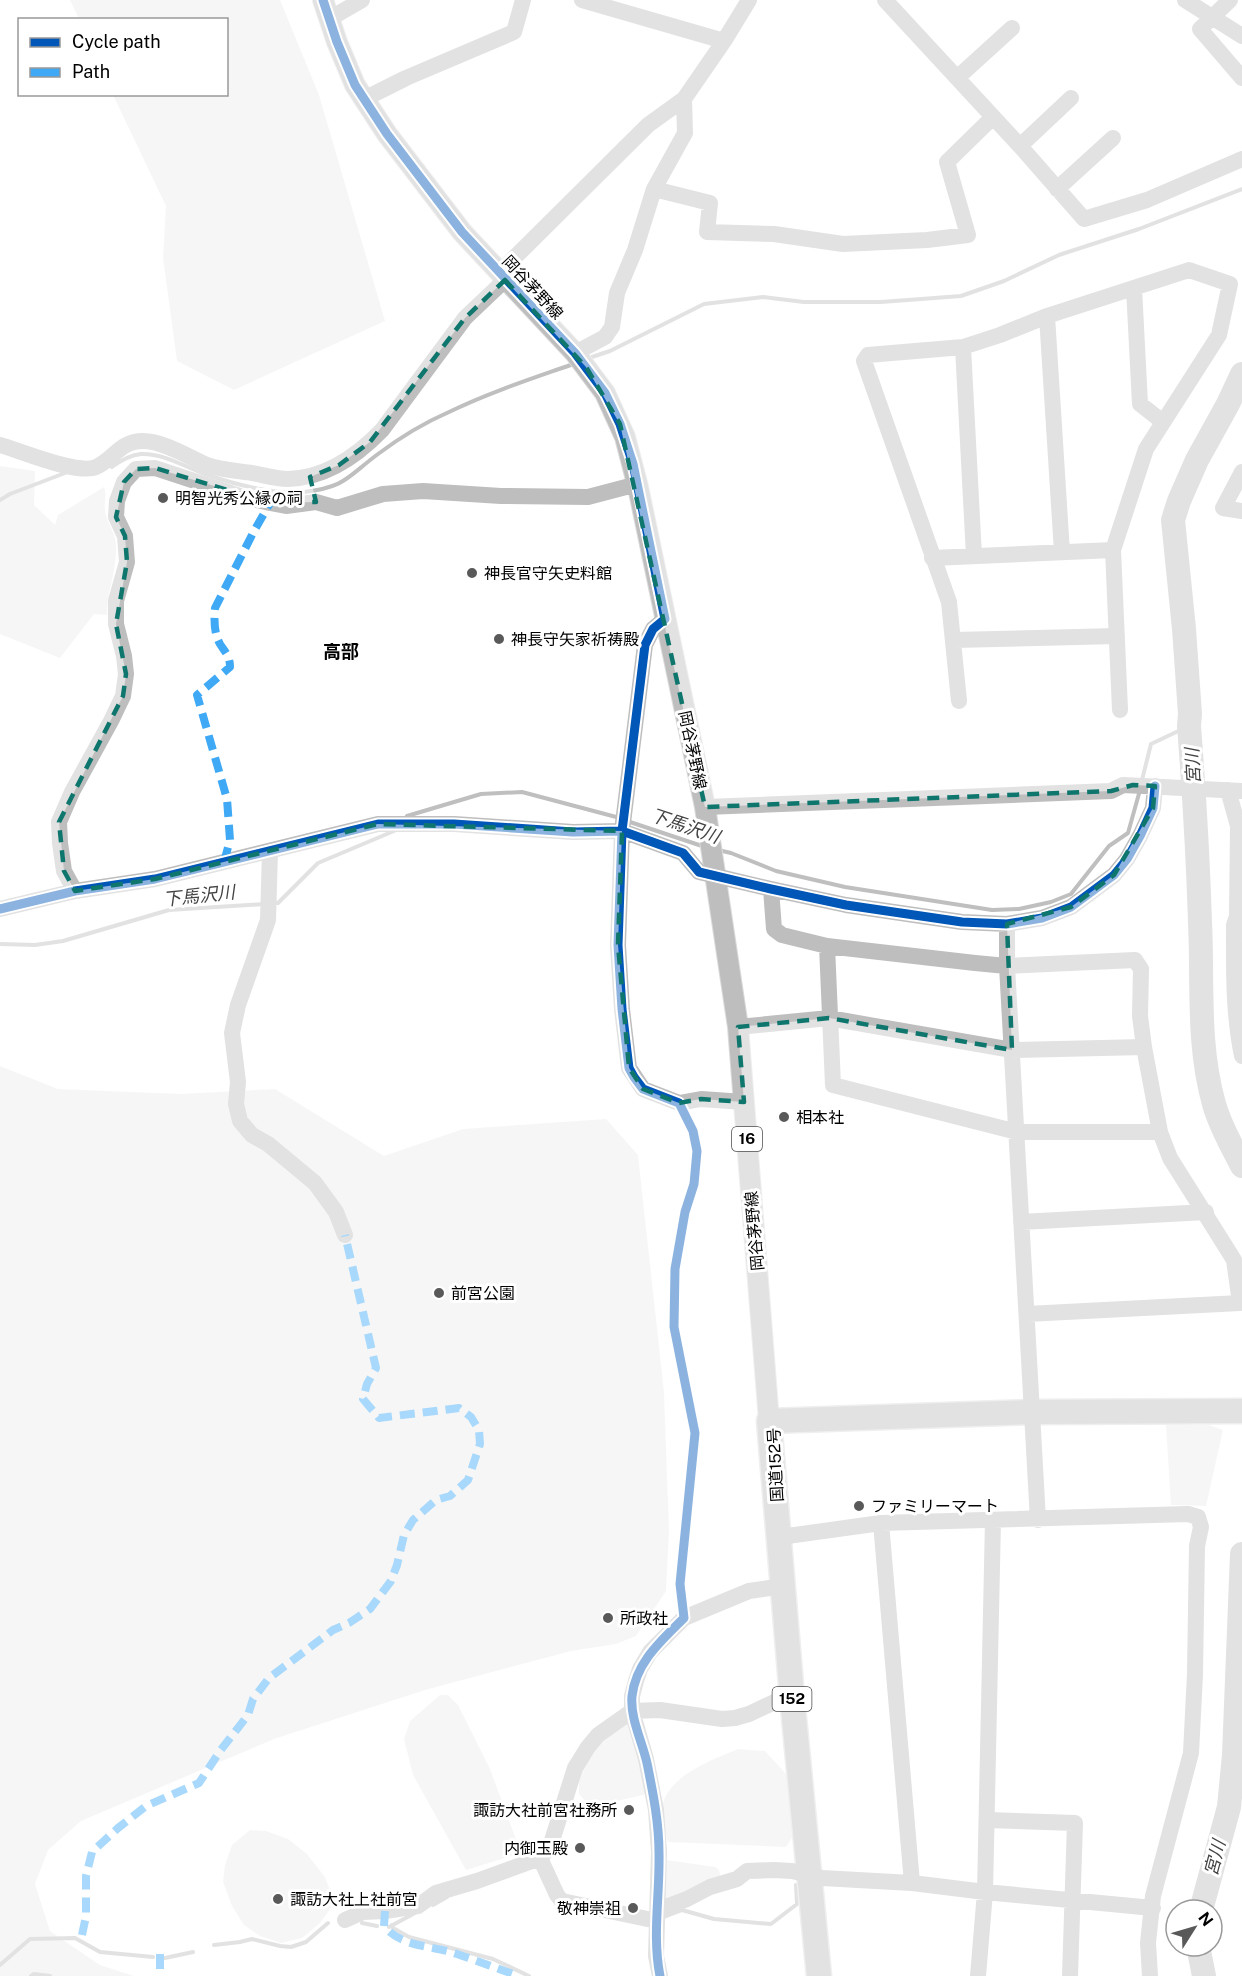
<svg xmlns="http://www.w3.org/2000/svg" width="1242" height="1976" font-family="'Public Sans','Noto Sans JP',sans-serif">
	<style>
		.green { fill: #ececec }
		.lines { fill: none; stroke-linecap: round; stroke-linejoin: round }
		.stream { stroke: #bfbfbf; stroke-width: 4 }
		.river { stroke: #bfbfbf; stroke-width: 24 }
		.major-casing { stroke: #dbdbdb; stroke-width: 22 }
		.highway-casing { stroke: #dbdbdb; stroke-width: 27 }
		.minor { stroke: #bebebe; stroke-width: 16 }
		.major { stroke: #bebebe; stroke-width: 20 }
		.highway { stroke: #bebebe; stroke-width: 24 }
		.quiet { stroke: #3fa9f5; stroke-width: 8; stroke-dasharray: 15 8; stroke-linecap: butt }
		.cycleway-casing { stroke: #fff; stroke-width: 13 }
		.cycleway { stroke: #0057b8; stroke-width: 9 }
		.marked { fill: none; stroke: #0f766e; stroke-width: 4.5; stroke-dasharray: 12 8; stroke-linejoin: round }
		.poi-dot { fill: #595959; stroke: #fff; stroke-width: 2 }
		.labels { text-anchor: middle; stroke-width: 6; stroke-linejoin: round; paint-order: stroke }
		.shield { fill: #fff; stroke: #4c4c4c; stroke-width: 1.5 }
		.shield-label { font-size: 15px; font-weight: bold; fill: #000 }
		.street-label { font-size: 16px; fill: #000; stroke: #fff }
		.poi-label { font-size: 16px; fill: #000; stroke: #fff; text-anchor: start }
		.neighbourhood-label { font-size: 18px; font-weight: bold; fill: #000; stroke: #fff }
		.water-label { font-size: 18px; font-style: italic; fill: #444; stroke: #fff }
	</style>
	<rect width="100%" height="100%" fill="#fff"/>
	<!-- green -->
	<path class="green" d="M70 0H280L319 95 385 321 234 390 177 361 163 258 166 206 113 95 226 94V20L79 19Z
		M0 466 35 471 34 505 55 525 58 515 104 487C107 495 104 502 105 510 106 522 116 533 116 546 117 569 107 592 107 615L94 614 60 658 0 634Z
		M0 1066 58 1089 181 1094 275 1089 384 1156 463 1129 606 1119 638 1155 664 1392 669 1531 666 1591 636 1636 616 1644 571 1651 425 1690 274 1739 81 1821 48 1850 35 1884 50 1931 100 1965 134 1976H0Z
		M1166 1425H1209L1223 1430 1206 1506 1171 1505Z
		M440 1695H448L458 1705 490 1769 521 1853 466 1870 413 1775 404 1739 410 1721Z
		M631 1720 648 1792 643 1795 599 1805 586 1802 579 1794V1781L584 1764 601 1740Z
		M738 1749 765 1751 787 1775 792 1838 786 1847 668 1842C642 1786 697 1766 738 1749Z
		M250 1830 266 1831 288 1839 307 1854 325 1877 331 1893V1908L320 1923 302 1938 281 1943 260 1936 244 1925 232 1906 223 1882 225 1865 232 1845Z
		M667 1860 715 1867 719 1870 721 1878 669 1903 661 1896Z"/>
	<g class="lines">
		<!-- stream -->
		<path class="stream" d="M586 359 610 351 704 304 763 297 804 302H881L961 296 1004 281 1059 255 1139 229 1242 189
			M112 467C120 461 131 455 141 454 163 453 185 467 205 474 233 484 275 495 304 492 346 487 347 477 378 454 398 439 426 422 449 412 490 392 534 378 576 363
			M0 500 10 494 65 473
			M1142 780 1151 744 1189 726
			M405 819 407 816 481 794 522 792 620 818
			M627 821 705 847
			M718 850 731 853 776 871 845 887 992 910 1019 909 1051 902 1071 894 1109 846 1128 833 1140 790
			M272 903H278L318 863 394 831
			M0 944 35 945 63 941 169 910 264 904
			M433 1905 447 1897
			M664 1917 682 1910 714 1919 771 1924 797 1904 796 1885
			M362 1923 377 1926
			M392 1925 393 1928 409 1937 493 1959 529 1976
			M389 1927 415 1913
			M214 1945 240 1942 252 1939 280 1946 291 1947 306 1942 328 1923
			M165 1958 193 1952
			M0 1965 30 1939 75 1938 100 1952 153 1957
			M31 1976 34 1974 50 1976"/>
		<!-- river -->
		<path class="river" d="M1242 374 1228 404 1197 460 1179 501 1173 520 1184 629 1190 714 1189 726C1194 791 1198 857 1200 922 1203 983 1197 1044 1214 1104 1220 1126 1232 1146 1242 1166
			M1201 1910 1229 1807 1234 1755 1242 1554
			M1198 1946 1204 1976"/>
		<defs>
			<path id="major" d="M323 0 337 42 355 85 387 134 462 232 575 353 605 393 625 437 638 487 705 807 738 1027 769 1421"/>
			<path id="highway" d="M819 1976 792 1697 769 1421 1032 1412 1242 1411"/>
		</defs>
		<!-- major casing -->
		<use href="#major" class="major-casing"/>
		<!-- highway casing -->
		<use href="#highway" class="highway-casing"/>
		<!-- minor -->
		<path class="minor" d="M582 0 724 41
			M885 0 1020 146 1084 219 1147 200 1242 159
			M1185 0 1242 36
			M1230 0 1200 29 1242 78
			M329 19 362 0
			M957 78 1012 28
			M364 99 406 78 514 32 523 0
			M1020 146 1071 98
			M654 189 710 203 707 232 774 234 843 244 927 240 968 235 947 162 993 117
			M1057 189 1113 138
			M499 273 648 125 684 99 724 41 749 0
			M1134 288 1140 404 1163 422
			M1047 316 1062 552
			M963 347 974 556
			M575 353 605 337 612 327 617 293 635 250 654 189 685 133 684 99
			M0 445C21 451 78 475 96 467 114 459 120 441 143 441 163 441 189 457 207 465 221 470 238 471 252 473 263 475 276 479 288 479 326 478 357 456 382 430L465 318 505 280
			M1242 472 1223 508 1242 511
			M932 558 1113 550
			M665 619 653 629 645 645 622 831 618 945 622 1009 629 1068 643 1089 679 1103 701 1099 744 1102
			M954 640 1117 636
			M959 701 949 602 864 361 868 355 963 347 1000 335 1047 316 1189 270 1230 284 1219 335 1146 449 1113 550 1120 710
			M1228 790 1238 826 1237 916 1234 925C1234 969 1233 1012 1242 1056
			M705 807 1111 791 1123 785 1242 791
			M270 851 268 920 238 1005 232 1033 238 1082 236 1104 240 1121 252 1135 268 1144 315 1183 336 1212 345 1235
			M771 889 774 929 782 935 827 946 975 963 1007 966 1135 960 1141 969 1140 1016 1144 1047 1160 1132 1170 1158 1234 1260 1240 1303 1027 1314
			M75 891 64 871 60 843 59 822 72 792 111 721 123 696 126 674 124 656 116 624V601L127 562 125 536 116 517 117 501 124 482 136 469 155 468 240 496 270 503 286 506 316 502 337 508 383 494 423 491 501 496 588 497 626 487H638
			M0 909 75 891 155 879 378 824H454L573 832 622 831 683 853 699 872 771 889 846 905 962 922 1007 924 1042 918 1071 907 1114 875 1127 859 1140 836 1153 808 1155 786
			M1007 924V966L1038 1520
			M827 946 833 1085 1017 1132H1160
			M738 1027 829 1018 1012 1050 1144 1047
			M1021 1222 1206 1212
			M780 1537 881 1523
			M987 1820 1075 1823 1070 1976
			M540 1858 557 1895 562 1901 657 1921
			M912 1883 881 1523 1188 1514 1198 1517 1201 1527 1197 1546 1195 1674 1191 1753 1153 1896 1148 1943 1150 1976
			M658 1910 687 1899 710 1887 737 1879 747 1871 774 1870 792 1871 822 1878 912 1883 985 1892 1153 1908
			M345 1920 363 1912 385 1911 418 1906 436 1893 477 1881 540 1858 550 1847 575 1768 588 1747 598 1735 632 1711 660 1710 722 1719 735 1718 749 1714 783 1698 792 1697
			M660 1976 656 1956 659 1852 656 1810 646 1759 632 1711V1696L636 1681 640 1669 650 1652 684 1618 749 1591 783 1586
			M978 1976 985 1892 993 1520"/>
		<!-- major -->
		<use href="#major" class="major"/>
		<!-- highway -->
		<use href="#highway" class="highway"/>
		<!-- quiet -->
		<path class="quiet" d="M224 862 230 840 227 799 197 695 230 667C230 656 225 652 220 644 214 633 214 621 215 608L254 531 270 503
			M385 1911 384 1926C402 1948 432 1945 457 1954 478 1961 498 1969 519 1976
			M82 1935 86 1916V1876L92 1852 118 1828 146 1806 199 1783 220 1751 248 1715 253 1699 269 1678 333 1630 349 1623 370 1609 391 1581 397 1565 404 1535 413 1520 436 1500 450 1496 468 1480 480 1444 479 1430 471 1417 459 1408 379 1418 363 1399 367 1384 376 1368 345 1235
			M160 1954V1976"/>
		<defs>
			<path id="cycleway" d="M323 0 337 42 355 85 387 134 462 232 575 353 605 393 620 424 633 464 665 619 653 629 645 645 622 831 618 945 622 1009 629 1068 634 1077 643 1089 679 1103 693 1131 697 1151 694 1184 685 1212 675 1269 674 1327 695 1433 680 1584 684 1618C661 1641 636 1662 632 1696 630 1718 642 1741 647 1763 653 1793 659 1822 659 1853 660 1894 652 1936 660 1976
				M0 909 75 891 155 879 378 824H454L573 832 622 831 683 853 699 872 771 889 846 905 962 922 1007 924 1042 918 1071 907 1114 875 1127 859 1140 836 1153 808 1155 786"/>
		</defs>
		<!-- cycleway casing -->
		<use href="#cycleway" class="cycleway-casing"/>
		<!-- cycleway -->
		<use href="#cycleway" class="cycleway"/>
	</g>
	<!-- marked area -->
	<path d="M0 0H1242V1976H0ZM505 280 586 367 620 424 705 807 1111 791 1133 785 1155 786 1153 808 1114 875 1071 907 1007 924 1012 1050 829 1018 738 1027 744 1102 701 1099 679 1103 643 1089 629 1068 618 945 622 831 378 824 155 879 75 891 64 871 59 822 123 696 126 674 116 624 127 562 125 536 116 517 124 482 136 469 155 468 270 503 316 502 310 477 339 465 370 442 465 318Z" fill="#fff" fill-opacity=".55" fill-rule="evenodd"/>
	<path class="marked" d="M505 280 586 367 620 424 705 807 1111 791 1133 785 1155 786 1153 808 1114 875 1071 907 1007 924 1012 1050 829 1018 738 1027 744 1102 701 1099 679 1103 643 1089 629 1068 618 945 622 831 378 824 155 879 75 891 64 871 59 822 123 696 126 674 116 624 127 562 125 536 116 517 124 482 136 469 155 468 270 503 316 502 310 477 339 465 370 442 465 318Z"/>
	<!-- markers -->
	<g class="poi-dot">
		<circle cx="163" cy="498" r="6"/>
		<circle cx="472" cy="573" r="6"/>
		<circle cx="499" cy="639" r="6"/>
		<circle cx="784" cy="1117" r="6"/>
		<circle cx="439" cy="1293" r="6"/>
		<circle cx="859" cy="1506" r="6"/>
		<circle cx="608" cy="1618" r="6"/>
		<circle cx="629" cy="1810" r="6"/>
		<circle cx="580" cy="1848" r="6"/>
		<circle cx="278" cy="1899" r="6"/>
		<circle cx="633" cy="1908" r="6"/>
	</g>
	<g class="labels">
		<!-- shield labels -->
		<g class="shield">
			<rect x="732" y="1127" width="30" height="24" rx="4.5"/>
			<rect x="772.5" y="1687" width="39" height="24" rx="4.5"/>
		</g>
		<g class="shield-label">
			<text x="747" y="1144">16</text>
			<text x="792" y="1704">152</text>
		</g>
		<!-- street labels -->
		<g class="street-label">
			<text transform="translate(533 287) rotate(47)" y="6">岡谷茅野線</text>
			<text transform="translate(693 750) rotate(78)" y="6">岡谷茅野線</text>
			<text transform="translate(754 1231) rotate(-95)" y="6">岡谷茅野線</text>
			<text transform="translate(775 1465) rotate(-93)" y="6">国道152号</text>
		</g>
		<!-- poi labels -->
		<g class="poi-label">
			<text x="175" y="504">明智光秀公縁の祠</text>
			<text x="484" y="579">神長官守矢史料館</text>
			<text x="511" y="645">神長守矢家祈祷殿</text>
			<text x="796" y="1123">相本社</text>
			<text x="451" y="1299">前宮公園</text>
			<text x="871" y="1512">ファミリーマート</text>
			<text x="620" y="1624">所政社</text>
			<text x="617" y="1816" text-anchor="end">諏訪大社前宮社務所</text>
			<text x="568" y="1854" text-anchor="end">内御玉殿</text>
			<text x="290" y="1905">諏訪大社上社前宮</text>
			<text x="621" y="1914" text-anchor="end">敬神崇祖</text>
		</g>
		<!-- neighbourhood labels -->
		<g class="neighbourhood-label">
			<text x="341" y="658">高部</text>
		</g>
		<!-- water labels -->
		<g class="water-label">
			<text transform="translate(1193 766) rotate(-93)" y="6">宮川</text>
			<text transform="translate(685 826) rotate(19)" y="6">下馬沢川</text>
			<text transform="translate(199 896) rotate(-6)" y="6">下馬沢川</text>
			<text transform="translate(1215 1858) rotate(-75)" y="6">宮川</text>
		</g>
	</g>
	<!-- legend -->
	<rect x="18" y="18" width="210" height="78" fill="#ffffff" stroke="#999999" stroke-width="1.5"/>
	<rect x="30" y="38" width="30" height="9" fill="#0057b8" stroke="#999999" stroke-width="1.5"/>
	<text x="72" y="48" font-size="18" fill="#000000">Cycle path</text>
	<rect x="30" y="68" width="30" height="9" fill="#3fa9f5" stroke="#999999" stroke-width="1.5"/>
	<text x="72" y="78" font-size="18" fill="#000000">Path</text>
	<!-- north arrow -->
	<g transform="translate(1194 1928) rotate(53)"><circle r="28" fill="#ffffff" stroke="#999999" stroke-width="1.5"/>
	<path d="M0-4.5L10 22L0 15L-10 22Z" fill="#595959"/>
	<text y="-9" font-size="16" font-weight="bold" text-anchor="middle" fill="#000000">N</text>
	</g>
</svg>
